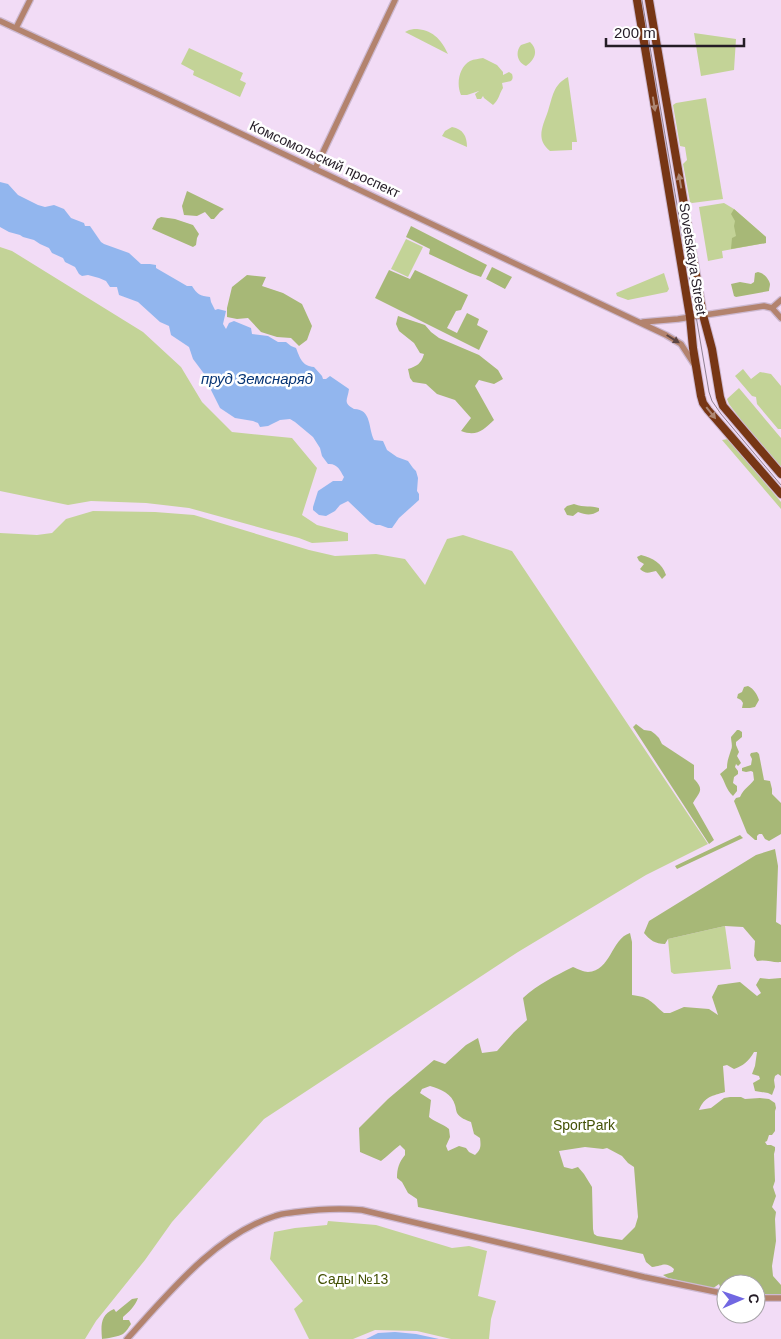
<svg xmlns="http://www.w3.org/2000/svg" width="781" height="1339" font-family="Helvetica,sans-serif">
	<style>
		.green { fill: #c3d397 }
		.forest { fill: #a7b877; fill-rule: evenodd }
		.water { fill: #92b6ee }
		.lines { fill: none; stroke-linecap: round; stroke-linejoin: round }
		.minor-casing { stroke: #cdb9d1; stroke-width: 8 }
		.major-casing { stroke: #cdb9d1; stroke-width: 10 }
		.minor { stroke: #b3836e; stroke-width: 5.5 }
		.major { stroke: #773615; stroke-width: 8 }
		.tram { stroke: #8f8092; stroke-width: 1 }
		.oneway { fill: #ad8673 }
		.oneway2 { fill: #5d4543 }
		.labels { text-anchor: middle; stroke-width: 5; stroke-linejoin: round; paint-order: stroke }
		.street-label { font-size: 14px; fill: #241c26; stroke: #fff }
		.park-label { font-size: 14px; fill: #435104; stroke: #fff }
		.water-label { font-size: 15px; font-style: italic; fill: #083676; stroke: #fff }
	</style>
	<rect width="100%" height="100%" fill="#f2dcf6"/>
	<!-- green -->
	<path class="green" d="M414 29C432 29 441 39 448 54L405 32 409 30Z
		M694 33 736 39 734 70 701 76Z
		M530 42C539 50 535 60 526 66 517 62 515 52 521 45Z
		M189 48 243 73 240 80 246 83 240 97 193 75 194 71 181 64Z
		M483 58 497 65 503 72V75L509 72 512 74C513 77 513 79 511 81L502 83 503 88C499 94 499 100 493 105L484 98 483 96 481 99H477L475 94 479 91 467 95H461C456 84 459 67 470 61 474 59 479 59 483 58Z
		M568 77 577 142H572V150L550 151C535 139 543 126 548 111 553 96 553 85 568 77Z
		M706 98 723 199 692 203 690 202 683 164 687 160 685 147 680 146 673 105 676 103Z
		M452 127C463 129 467 136 467 147L442 136 445 131Z
		M724 203 734 209 766 237V243L722 251 723 258 708 261 699 207Z
		M406 239 423 247 408 277 391 269Z
		M0 247 12 251 143 332 181 367 202 402 232 432 292 438 317 468 302 515 317 525 348 533V541L312 543 299 538 272 531 189 508 146 503 91 501 68 505 0 491Z
		M664 273 669 289 667 292 628 300 617 296 616 293Z
		M743 369 751 379 760 372 771 374 781 386V429H778L757 404 756 397 752 396 735 376Z
		M739 388 781 438V471L739 422 741 420 729 404 727 399Z
		M728 439 781 502V509L722 440Z
		M93 511 155 512 194 515 309 550 335 556 376 554 405 559 425 585 447 539 463 535 512 551 708 844 646 875 518 952 264 1119 172 1222 145 1260 96 1321 85 1339H0V533L37 535 52 533 66 519Z
		M725 926 731 969 674 974 671 972 668 939Z
		M328 1221 376 1225 452 1248 469 1246 487 1251 478 1296 496 1301 491 1319 489 1339H451L417 1331 375 1330 353 1339H309L294 1309 303 1301 270 1259 274 1232 295 1228 327 1225Z"/>
	<!-- forest -->
	<path class="forest" d="M187 191 224 209 220 212 214 219H211L205 212 197 216 184 215 182 206Z
		M734 209 766 237V243L731 249 732 238 736 236 734 226 735 221 731 214Z
		M161 217 175 219 193 225 199 234 197 238 196 245 193 247 152 229 157 219Z
		M411 226 487 265 481 277 470 273 429 254 430 249 406 237Z
		M492 267 512 277 505 289 486 279Z
		M389 270 410 279 415 270 468 295 461 310 456 311 447 328 457 333 467 313 479 319 477 325 488 331 479 350 375 298Z
		M758 272C764 273 769 279 770 284 770 286 769 289 769 291L736 297 734 296 731 284 740 282 751 284 754 282 755 273Z
		M247 275 266 277 262 286 283 293 302 304 312 326 307 340 299 346 291 338 277 337 261 332 248 318 237 319 227 317V308L232 287Z
		M398 316 425 325 431 332 439 338 479 355 498 370 503 379 494 384 479 380 475 386 494 420C483 430 477 437 461 431L471 418 455 400 437 394 426 384 413 382 410 378 408 369C417 366 421 364 424 354L420 353 414 343 399 331 396 324Z
		M574 504C585 508 590 505 599 508V511C591 516 586 515 578 512L573 516 567 515 564 509 567 506Z
		M641 555C653 558 662 563 666 575L662 579 656 571C650 572 646 575 640 569L644 564 639 561 637 557Z
		M748 686C754 689 757 694 759 700L755 707 750 708H742L743 703 741 700 737 698 738 694 742 692 744 687Z
		M636 724 644 730 651 731 655 734 659 738 662 744 694 765V779C705 790 699 792 693 803L714 840 709 844 633 727Z
		M737 730H739L742 732V737L736 742V745L739 752 737 756 741 763 738 766 736 764 735 767 738 771V774L734 777 733 783 737 786V791L733 796C726 790 725 781 720 774L727 768C727 760 729 757 731 750 733 746 731 741 731 737Z
		M757 752 759 754 764 780 770 781 772 789V794L781 803V834L769 841 765 839 762 834H759L757 836V840H755L747 833 734 801 736 798 740 797C744 788 749 787 754 780L753 772 751 771 746 772 742 771V768L751 765 752 759 750 755 751 753Z
		M740 835 743 838 677 869 675 866Z
		M775 849 778 866 776 922 781 925V962C773 963 766 959 757 961L754 956 755 941 743 927 725 926 668 939 665 944C655 944 650 940 644 933L649 921 756 855Z
		M630 933 632 942V995C650 997 651 1002 664 1013H670L684 1007 709 1009 718 1015 712 997 718 985 740 982 757 996 761 993 756 985 760 978 769 979 781 978V1076L778 1074 775 1076 774 1080 775 1087 772 1095 768 1093 755 1091 753 1083 760 1079 759 1076 752 1074 755 1066 757 1052H754C749 1061 743 1066 734 1069L727 1065 723 1066 725 1092C712 1096 705 1096 699 1110L711 1108 724 1098 730 1097H741L745 1099 760 1098 769 1099 775 1103 776 1108 775 1111V1131L772 1135H769L767 1141 765 1142 767 1145H771L775 1147V1150L774 1154 775 1181 773 1187 776 1196 772 1207 776 1212 775 1219 776 1241 772 1266 773 1276 781 1285V1295L756 1294V1284H726V1292L721 1289 719 1284 712 1289 707 1287 668 1278 663 1275 673 1272 674 1269C665 1261 663 1266 652 1267L646 1262 643 1254 418 1207 417 1199 408 1193 402 1182 397 1178C397 1169 399 1162 405 1155V1150L400 1145C393 1150 388 1156 381 1161L360 1152 359 1128 388 1099 434 1060 445 1064 466 1045 478 1038 482 1053 497 1051 514 1032 527 1020 523 998C538 984 555 976 573 967 578 969 584 972 588 972 611 971 611 939 630 933ZM430 1086C441 1089 452 1094 455 1105 456 1108 456 1111 457 1113 460 1118 466 1120 471 1122L474 1134 480 1138C481 1146 481 1150 475 1155L469 1152 466 1148 459 1146 448 1151 446 1146 450 1137 449 1129C442 1123 436 1123 429 1117L431 1100 420 1093 422 1089ZM585 1147 603 1149 607 1148 622 1156 628 1163 634 1167 638 1217 635 1227 622 1240 597 1236 594 1234 593 1229 592 1187 584 1174 578 1167 572 1169 564 1167 559 1151Z
		M138 1298C135 1306 129 1312 123 1317V1320H129L131 1324C129 1327 126 1332 123 1334 120 1336 105 1339 102 1339 101 1326 100 1315 114 1309L116 1312 132 1299Z"/>
	<!-- water -->
	<path class="water" d="M0 182 8 184 18 195 38 205 45 207 54 205 64 209 71 218 84 223 85 226H90L101 242 104 244 129 253 141 264H150L156 265V268L187 286H192C197 294 200 296 210 297L211 302 215 310 218 309 226 311 223 324 226 329 229 323 234 321 251 328 252 334 268 336 278 342H286L291 346 296 348C300 358 302 366 314 367L322 376 323 379H326L330 376 349 389C348 399 342 403 354 409 372 409 368 429 374 440L383 441 387 450 397 457 408 461 413 468 416 471 418 478 417 491 419 494V500L399 518 392 528H388L380 525H376L370 522 348 501 340 505 335 511 326 516 319 515 313 510V507L318 491 333 481H342L344 477C340 470 337 463 328 464L322 456 320 448 313 437 295 422 290 419 280 420 268 426 260 427 258 423 253 421 235 418 220 408 211 390V383L193 359 189 347 171 335 169 326 160 322 138 302 119 295 117 287H110L106 281 99 278 88 275 82 276 79 274 75 267 65 262 63 258 52 253 49 248 40 244 34 240 23 237 20 235 9 232 0 227Z
		M395 1332 416 1334 439 1339H366L378 1333Z"/>
	<g class="lines">
		<defs>
			<path id="minor" d="M0 21 157 94 666 335 681 344 694 364
				M16 28 30 0
				M315 169 395 0
				M772 308 781 300
				M643 322 678 319 764 306 772 308 781 318
				M756 1298H781
				M127 1339C168 1294 215 1235 275 1216 282 1213 290 1213 297 1212 319 1209 340 1208 362 1210L644 1277 726 1294"/>
			<path id="major" d="M637 0 690 317 693 348 701 396 703 403 708 410 781 494
				M649 0 703 315 712 349 720 397 723 406 781 474"/>
		</defs>
		<!-- minor casing -->
		<use href="#minor" class="minor-casing"/>
		<!-- major casing -->
		<use href="#major" class="major-casing"/>
		<!-- minor -->
		<use href="#minor" class="minor"/>
		<!-- major -->
		<use href="#major" class="major"/>
		<!-- tram -->
		<path class="tram" d="M642 0 709 392 712 401 721 414 781 485"/>
	</g>
	<!-- one-way arrows -->
	<defs><path id="oneway-solid" d="M-6-.8H1V-3.2L6.5 0L1 3.2V.8H-6Z" transform="scale(1.25)"/></defs>
	<g class="oneway">
		<use href="#oneway-solid" transform="translate(654 104) rotate(81)"/>
		<use href="#oneway-solid" transform="translate(680 181) rotate(-100)"/>
		<use href="#oneway-solid" transform="translate(711 413) rotate(51)"/>
	</g>
	<use class="oneway2" href="#oneway-solid" transform="translate(673 339) rotate(32)"/>
	<g class="labels">
		<!-- street labels -->
		<g class="street-label">
			<text transform="translate(325 159) rotate(25)" y="5">Комсомольский проспект</text>
			<text transform="translate(693 259) rotate(81)" y="5">Sovetskaya Street</text>
		</g>
		<!-- park labels -->
		<g class="park-label">
			<text x="584" y="1130">SportPark</text>
			<text x="353" y="1284">Сады №13</text>
		</g>
		<!-- water labels -->
		<g class="water-label">
			<text x="257" y="384">пруд Земснаряд</text>
		</g>
	</g>
	<!-- north arrow -->
	<g transform="translate(741 1299) rotate(88)"><circle r="24" fill="#ffffff" stroke="#a7a4a8"/>
	<path d="M0-4L9 19L0 12L-9 19Z" fill="#7167e2"/>
	<text y="-8" font-size="14" font-weight="bold" text-anchor="middle" fill="#241c26">С</text>
	</g>
	<!-- scale -->
	<path d="M606 38v8h138v-8" fill="none" stroke="#241c26" stroke-width="2.5"/>
	<text x="614" y="38" font-size="15" fill="#241c26" stroke="#ffffff" stroke-width="4" paint-order="stroke">200 m</text>
</svg>
